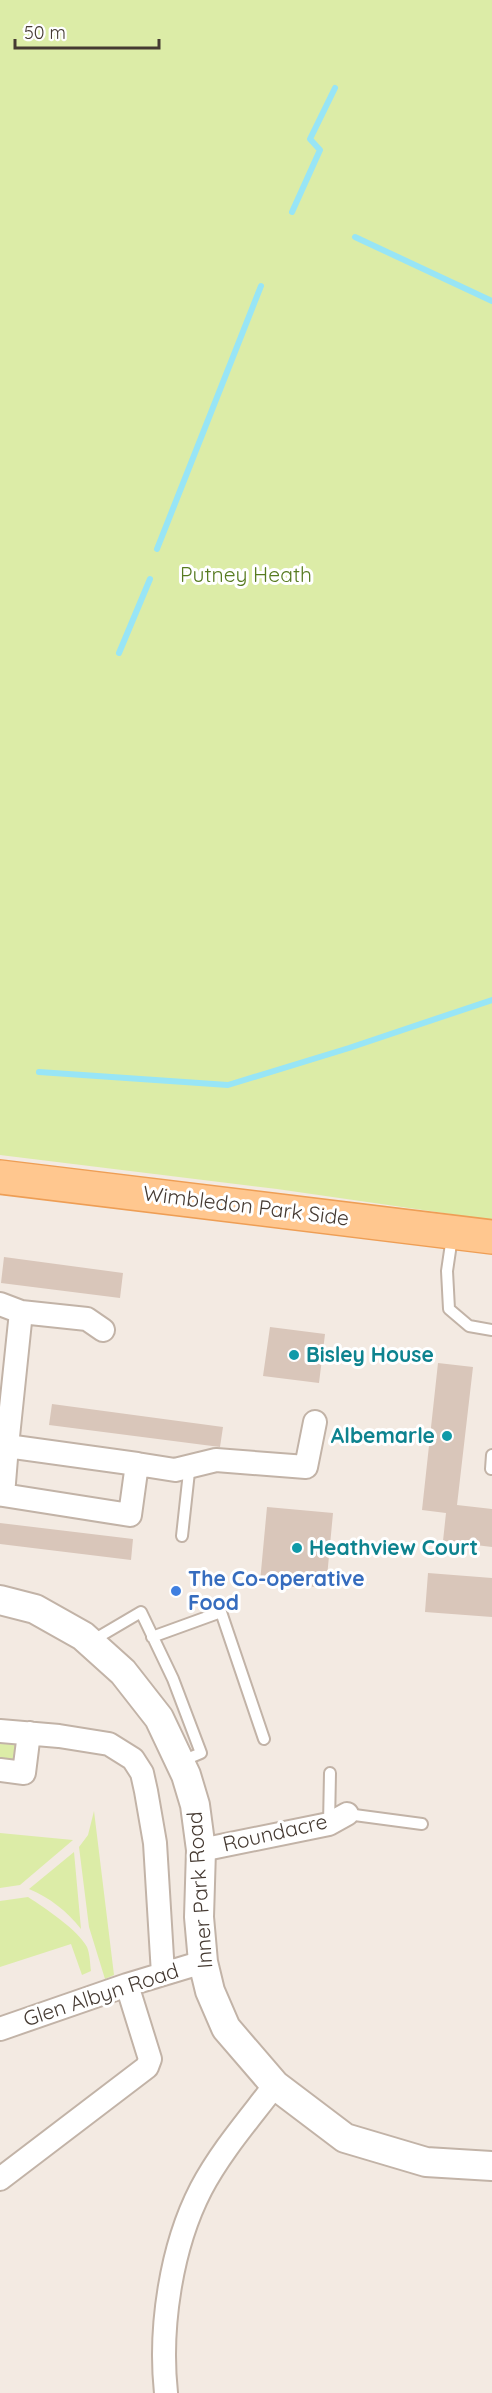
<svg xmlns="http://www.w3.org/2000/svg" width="492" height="2393" font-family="Quicksand,sans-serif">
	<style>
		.green { fill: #dceca7 }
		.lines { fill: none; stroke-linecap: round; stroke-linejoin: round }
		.stream { stroke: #98e5f6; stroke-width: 6 }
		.building { fill: #d9c6ba }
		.service-casing { stroke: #c2b3a7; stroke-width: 14 }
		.minor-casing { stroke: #c2b3a7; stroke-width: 26 }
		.tertiary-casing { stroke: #c2b3a7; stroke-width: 32 }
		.primary-casing { stroke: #ee9e55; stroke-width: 36 }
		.service { stroke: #fff; stroke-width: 10 }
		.minor { stroke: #fff; stroke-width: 22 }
		.tertiary { stroke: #fff; stroke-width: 28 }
		.primary { stroke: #ffc78f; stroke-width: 33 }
		.culture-dot { fill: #0f9aa8; stroke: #fff; stroke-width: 2 }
		.shop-dot { fill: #3f7fe0; stroke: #fff; stroke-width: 2 }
		.labels { text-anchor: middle; stroke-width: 6; stroke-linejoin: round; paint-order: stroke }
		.park-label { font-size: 21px; fill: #577b21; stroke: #fff }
		.street-label { font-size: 21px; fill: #453a32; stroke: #fff }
		.culture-label { font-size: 21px; font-weight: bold; fill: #0d838f; stroke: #fff; text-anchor: start }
		.shop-label { font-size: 21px; font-weight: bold; fill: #366cbe; stroke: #fff; text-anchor: start }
	</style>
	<rect width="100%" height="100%" fill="#f3eae2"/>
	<!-- green -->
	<path class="green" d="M0 0H492V1220L277 1189 0 1155Z
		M0 1737 16 1743 21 1755 18 1763 0 1761Z
		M94 1811 114 1975 105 1979 89 1927 79 1847 88 1835Z
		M0 1833 73 1840 20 1885 0 1888Z
		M74 1852 81 1929C67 1911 50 1898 29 1889Z
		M28 1897C45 1908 78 1930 87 1947 90 1954 90 1964 91 1971L82 1975 71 1944 0 1967V1901Z"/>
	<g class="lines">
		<!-- stream -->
		<path class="stream" d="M292 212 320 150 310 139 335 88
			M355 237 492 301
			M157 549 261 286
			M119 653 150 579
			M39 1072 228 1085 349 1048 492 1000"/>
	</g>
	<!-- building -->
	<path class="building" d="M4 1257 123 1273 120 1298 1 1283Z
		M270 1327 325 1334 319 1383 263 1376Z
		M438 1363 473 1367 457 1505 492 1509V1547L443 1541 446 1513 422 1510Z
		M52 1404 223 1427 220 1447 49 1425Z
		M267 1507 333 1513 326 1588 260 1582Z
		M0 1523 133 1539 131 1560 0 1544Z
		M428 1573 492 1578V1617L425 1612Z"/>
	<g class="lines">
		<defs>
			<path id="service" d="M452 1237 447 1271 449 1309 469 1326 492 1330
				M491 1469 492 1455
				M182 1536 189 1472 186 1468
				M152 1637 221 1612 264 1739
				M90 1642 141 1612 173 1679 201 1753 182 1761
				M347 1814 422 1824
				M329 1824 330 1773"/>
			<path id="minor" d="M0 1304 21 1312 87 1319 103 1330
				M7 1446 21 1312
				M137 1464 7 1446 3 1495 130 1515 137 1464 175 1470 216 1460 306 1467 315 1422
				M0 1731 59 1736 109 1744 133 1759 142 1773 146 1791 155 1843 163 1974
				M0 1770 24 1773 29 1733
				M201 1850 329 1824 347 1814
				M0 2029 127 1985 203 1962
				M0 2179 147 2067 150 2059 127 1985
				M166 2393C159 2328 171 2247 201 2189 221 2151 250 2118 275 2085"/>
			<path id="tertiary" d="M0 1600 35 1609 83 1636 123 1672 159 1718 186 1775 195 1805 201 1850 199 1917 203 1962 210 1991 226 2028 275 2085 345 2138 426 2162 492 2166"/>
			<path id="primary" d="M0 1177 492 1237"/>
		</defs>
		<!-- service casing -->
		<use href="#service" class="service-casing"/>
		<!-- minor casing -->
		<use href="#minor" class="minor-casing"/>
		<!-- tertiary casing -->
		<use href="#tertiary" class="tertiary-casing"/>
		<!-- primary casing -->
		<use href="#primary" class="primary-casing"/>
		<!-- service -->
		<use href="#service" class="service"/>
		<!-- minor -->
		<use href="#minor" class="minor"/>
		<!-- tertiary -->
		<use href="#tertiary" class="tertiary"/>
		<!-- primary -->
		<use href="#primary" class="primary"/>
	</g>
	<!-- markers -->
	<g class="culture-dot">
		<circle cx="294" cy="1355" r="6"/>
		<circle cx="447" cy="1436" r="6"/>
		<circle cx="297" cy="1548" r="6"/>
	</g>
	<circle class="shop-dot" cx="176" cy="1591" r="6"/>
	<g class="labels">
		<!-- park labels -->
		<g class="park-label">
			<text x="246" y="582">Putney Heath</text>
		</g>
		<!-- street labels -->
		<g class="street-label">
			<text transform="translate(246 1206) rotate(7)" y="7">Wimbledon Park Side</text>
			<text transform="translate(275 1833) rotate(-13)" y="7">Roundacre</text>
			<text transform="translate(200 1890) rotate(-94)" y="7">Inner Park Road</text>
			<text transform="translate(101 1995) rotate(-18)" y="7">Glen Albyn Road</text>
		</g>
		<!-- culture labels -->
		<g class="culture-label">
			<text x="306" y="1362">Bisley House</text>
			<text x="435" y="1443" text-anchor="end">Albemarle</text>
			<text x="309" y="1555">Heathview Court</text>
		</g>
		<!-- shop labels -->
		<g class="shop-label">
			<text x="188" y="1586">The Co-operative<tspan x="188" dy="24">Food</tspan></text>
		</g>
	</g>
	<!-- scale -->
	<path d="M15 39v9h144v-9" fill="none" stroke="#453a32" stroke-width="3"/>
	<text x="24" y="39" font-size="18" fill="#453a32" stroke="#ffffff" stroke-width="4.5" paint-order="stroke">50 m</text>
</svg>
